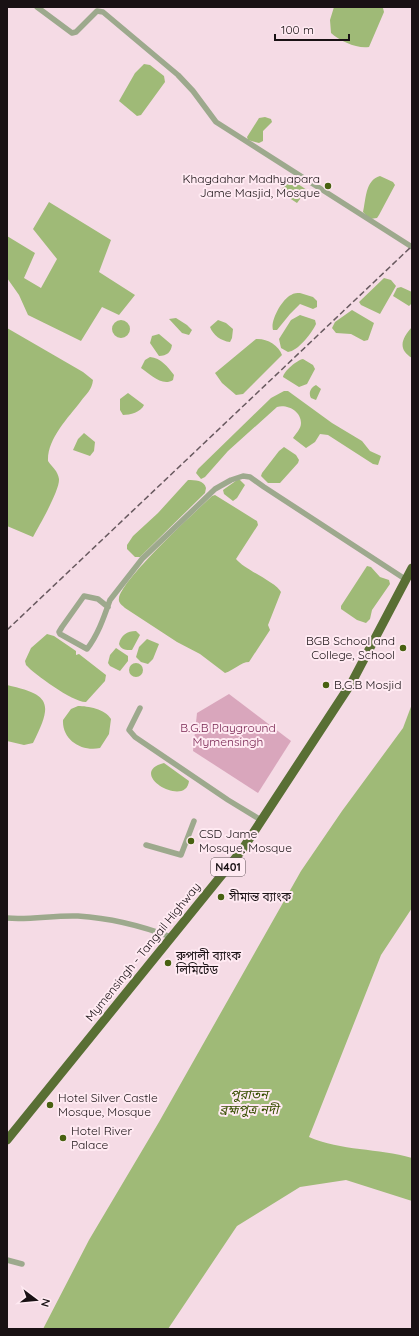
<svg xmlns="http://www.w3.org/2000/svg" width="419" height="1336" font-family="Quicksand,'Noto Sans Bengali',sans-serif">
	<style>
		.green { fill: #d9a6bc }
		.water { fill: #9fba77 }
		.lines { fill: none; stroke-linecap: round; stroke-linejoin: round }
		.minor { stroke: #9da98d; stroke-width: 5.5 }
		.trunk { stroke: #596f34; stroke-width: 9 }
		.rail { stroke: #68595f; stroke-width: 1.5; stroke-dasharray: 6 3; stroke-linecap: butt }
		.poi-dot { fill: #486111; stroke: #ffeaf2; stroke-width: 1.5 }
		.labels { text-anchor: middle; stroke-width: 4; stroke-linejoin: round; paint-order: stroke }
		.shield { fill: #ffeaf2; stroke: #5e5257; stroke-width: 1 }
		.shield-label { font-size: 11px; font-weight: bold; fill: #191114 }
		.poi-label { font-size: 12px; fill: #191114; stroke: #ffeaf2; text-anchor: start }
		.park-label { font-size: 12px; fill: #792652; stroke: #ffeaf2 }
		.street-label { font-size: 12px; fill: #191114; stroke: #ffeaf2 }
		.water-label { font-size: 13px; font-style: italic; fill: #374e00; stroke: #ffeaf2 }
	</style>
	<rect width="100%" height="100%" fill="#f5dbe5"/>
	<!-- green -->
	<path class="green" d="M229 694 291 741 258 793 193 751 197 713Z"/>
	<!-- water -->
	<path class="water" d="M334 7 383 8 384 12 369 47C357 49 340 41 331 33L330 20Z
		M144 64 150 65 164 76 165 82 141 115 137 116 119 101 135 73Z
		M265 117 271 119 272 122 263 131V141L259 143 248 140 247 137 259 118Z
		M380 176 393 182 395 185 379 215 377 218 370 219 363 212C366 200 365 180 380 176Z
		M289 178 307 190 297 203 280 192Z
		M49 202 111 240 99 272 135 295 119 315 102 307 81 341 28 315 19 295 7 278V236L35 253 24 278 41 288 57 259 33 229Z
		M384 278 391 280 396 286 380 314 361 305 359 302Z
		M401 287 412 292V303L409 306 393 296 397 288Z
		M300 293 313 297 317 301V307L313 309 300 304 290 314 277 330H273C270 321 282 299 291 295 294 293 297 293 300 293Z
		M352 310 374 323 368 340 364 341 351 334 336 333 332 328 335 322Z
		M300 315 315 320 316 324C312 333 298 351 288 352L281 348 279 339 291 320Z
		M176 318 187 325 192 330 189 335 182 333 169 319Z
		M112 329a9 9 0 1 1 18 0a9 9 0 1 1-18 0Z
		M218 320 226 323 233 329 232 338 230 342C221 341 213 335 210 327Z
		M412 327V358C397 349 402 338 412 327Z
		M7 328 83 372 93 380C92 390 86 394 81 401 68 418 47 439 48 461 52 467 58 471 59 479 60 490 39 526 33 537L7 526Z
		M159 334 172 345C171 352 167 356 159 356L150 343 152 336Z
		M256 339C266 338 279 345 282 355L243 394 236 395 222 383 215 373Z
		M150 357C161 358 168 367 174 375L173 380C162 387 150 374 141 368L145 360Z
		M303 359 313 365 315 369 307 384 299 387 283 377C284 371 297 360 303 359Z
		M316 385 321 389 316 400 311 398C308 393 311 387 316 385Z
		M284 391H288L332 423 362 441 370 451 381 456 378 465 373 464 328 435 320 434 315 442 306 448 293 438C296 433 301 429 301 423 301 411 287 404 277 407L228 451 205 477 201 479 196 473 198 469 271 398Z
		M128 393 144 405C141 412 130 415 123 415L120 410V399Z
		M84 433 95 442 94 451 90 456 73 450 78 439Z
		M284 447 296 455 299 460 298 463 280 483H268L261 476 262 473 279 451Z
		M188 480C195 480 204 480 206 488L205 493 140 557H135L127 549V545L133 536 158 513Z
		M237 480H240L245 485 237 498 233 501 224 494 223 490Z
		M215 495 257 521 258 525 236 559C245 570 276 582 281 592L268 625 270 630 249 662C241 662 234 670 225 673L200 654 177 642 125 608C122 605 118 603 119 598 123 578 194 513 212 496Z
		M367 566 371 567 380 577 389 580 390 584 372 610 370 619 366 623 357 620 341 609V606Z
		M136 631 140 635 132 650C126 650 121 650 119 644 121 635 127 631 136 631Z
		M47 634 54 636 76 651V655L79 654 106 675 105 681 86 702C74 703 34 674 26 665L25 661 31 648Z
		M147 639 159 644 153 659 148 664 141 662 136 657 139 647Z
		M116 648 128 656V661L120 671 110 666 108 663 110 655Z
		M129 670a7 7 0 1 1 14 0a7 7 0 1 1-14 0Z
		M7 685C51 695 53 703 33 743L24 745 7 741Z
		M412 704V908L381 955 309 1137C341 1151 378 1148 412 1158V1201L346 1180 300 1187 237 1226 168 1329H43L89 1240 159 1122 301 871 342 811 403 728Z
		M78 706C88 706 105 709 111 719L109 734 100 748C82 752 62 740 63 720L71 709Z
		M164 763 189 781C186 809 125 773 164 763Z"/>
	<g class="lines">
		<!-- minor -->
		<path class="minor" d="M37 7 72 33 76 32 97 11 103 12 178 75 193 91 216 122 412 247
			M108 607 98 599 84 596 62 627 59 632 60 634 87 649C98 635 104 617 110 600L142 559 215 489 231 480 243 476 250 477 264 487 405 579
			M140 708 129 730 135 737 228 800 261 820
			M146 845 181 855 194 821
			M7 918C31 920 54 915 78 916 109 918 142 926 171 937
			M7 1260 22 1264"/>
		<!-- trunk -->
		<path class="trunk" d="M7 1140 242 850 352 682 412 568"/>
		<!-- rail -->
		<path class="rail" d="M7 630 412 246"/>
	</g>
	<!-- markers -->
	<g class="poi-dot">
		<circle cx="328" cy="186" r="4"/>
		<circle cx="403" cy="648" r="4"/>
		<circle cx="326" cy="685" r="4"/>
		<circle cx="191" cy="841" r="4"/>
		<circle cx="221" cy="897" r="4"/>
		<circle cx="168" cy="963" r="4"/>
		<circle cx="50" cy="1105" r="4"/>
		<circle cx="63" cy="1138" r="4"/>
	</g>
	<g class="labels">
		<!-- shield labels -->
		<rect class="shield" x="211" y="858" width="34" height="18" rx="3"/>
		<g class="shield-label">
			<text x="228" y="871">N401</text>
		</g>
		<!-- poi labels -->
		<g class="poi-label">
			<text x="320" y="183" text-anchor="end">Khagdahar Madhyapara<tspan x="320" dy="14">Jame Masjid, Mosque</tspan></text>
			<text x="395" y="645" text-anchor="end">BGB School and<tspan x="395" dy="14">College, School</tspan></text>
			<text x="334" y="689">B.G.B Mosjid</text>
			<text x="199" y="838">CSD Jame<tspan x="199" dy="14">Mosque, Mosque</tspan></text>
			<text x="229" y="901">সীমান্ত ব্যাংক</text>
			<text x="176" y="960">রুপালী ব্যাংক<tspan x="176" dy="14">লিমিটেড</tspan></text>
			<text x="58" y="1102">Hotel Silver Castle<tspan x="58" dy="14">Mosque, Mosque</tspan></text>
			<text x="71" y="1135">Hotel River<tspan x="71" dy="14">Palace</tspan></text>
		</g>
		<!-- park labels -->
		<g class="park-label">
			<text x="228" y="732">B.G.B Playground<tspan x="228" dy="14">Mymensingh</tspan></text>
		</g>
		<!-- street labels -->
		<g class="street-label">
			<text transform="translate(143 952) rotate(-51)" y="4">Mymensingh - Tangail Highway</text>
		</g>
		<!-- water labels -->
		<g class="water-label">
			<text x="249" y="1099">পুরাতন<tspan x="249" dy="15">ব্রহ্মপুত্র নদী</tspan></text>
		</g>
	</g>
	<!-- border -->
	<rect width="419" height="1336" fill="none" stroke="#191114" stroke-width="16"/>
	<!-- north arrow -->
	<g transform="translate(36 1300) rotate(106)" stroke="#ffeaf2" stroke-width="3" paint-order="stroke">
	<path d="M0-3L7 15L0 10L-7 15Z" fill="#191114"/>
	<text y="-6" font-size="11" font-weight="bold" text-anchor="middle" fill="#191114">N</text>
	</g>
	<!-- scale -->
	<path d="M275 34v6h74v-6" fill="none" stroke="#191114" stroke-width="2"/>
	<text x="281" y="34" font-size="12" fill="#191114" stroke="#ffeaf2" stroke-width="3" paint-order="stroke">100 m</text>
</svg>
